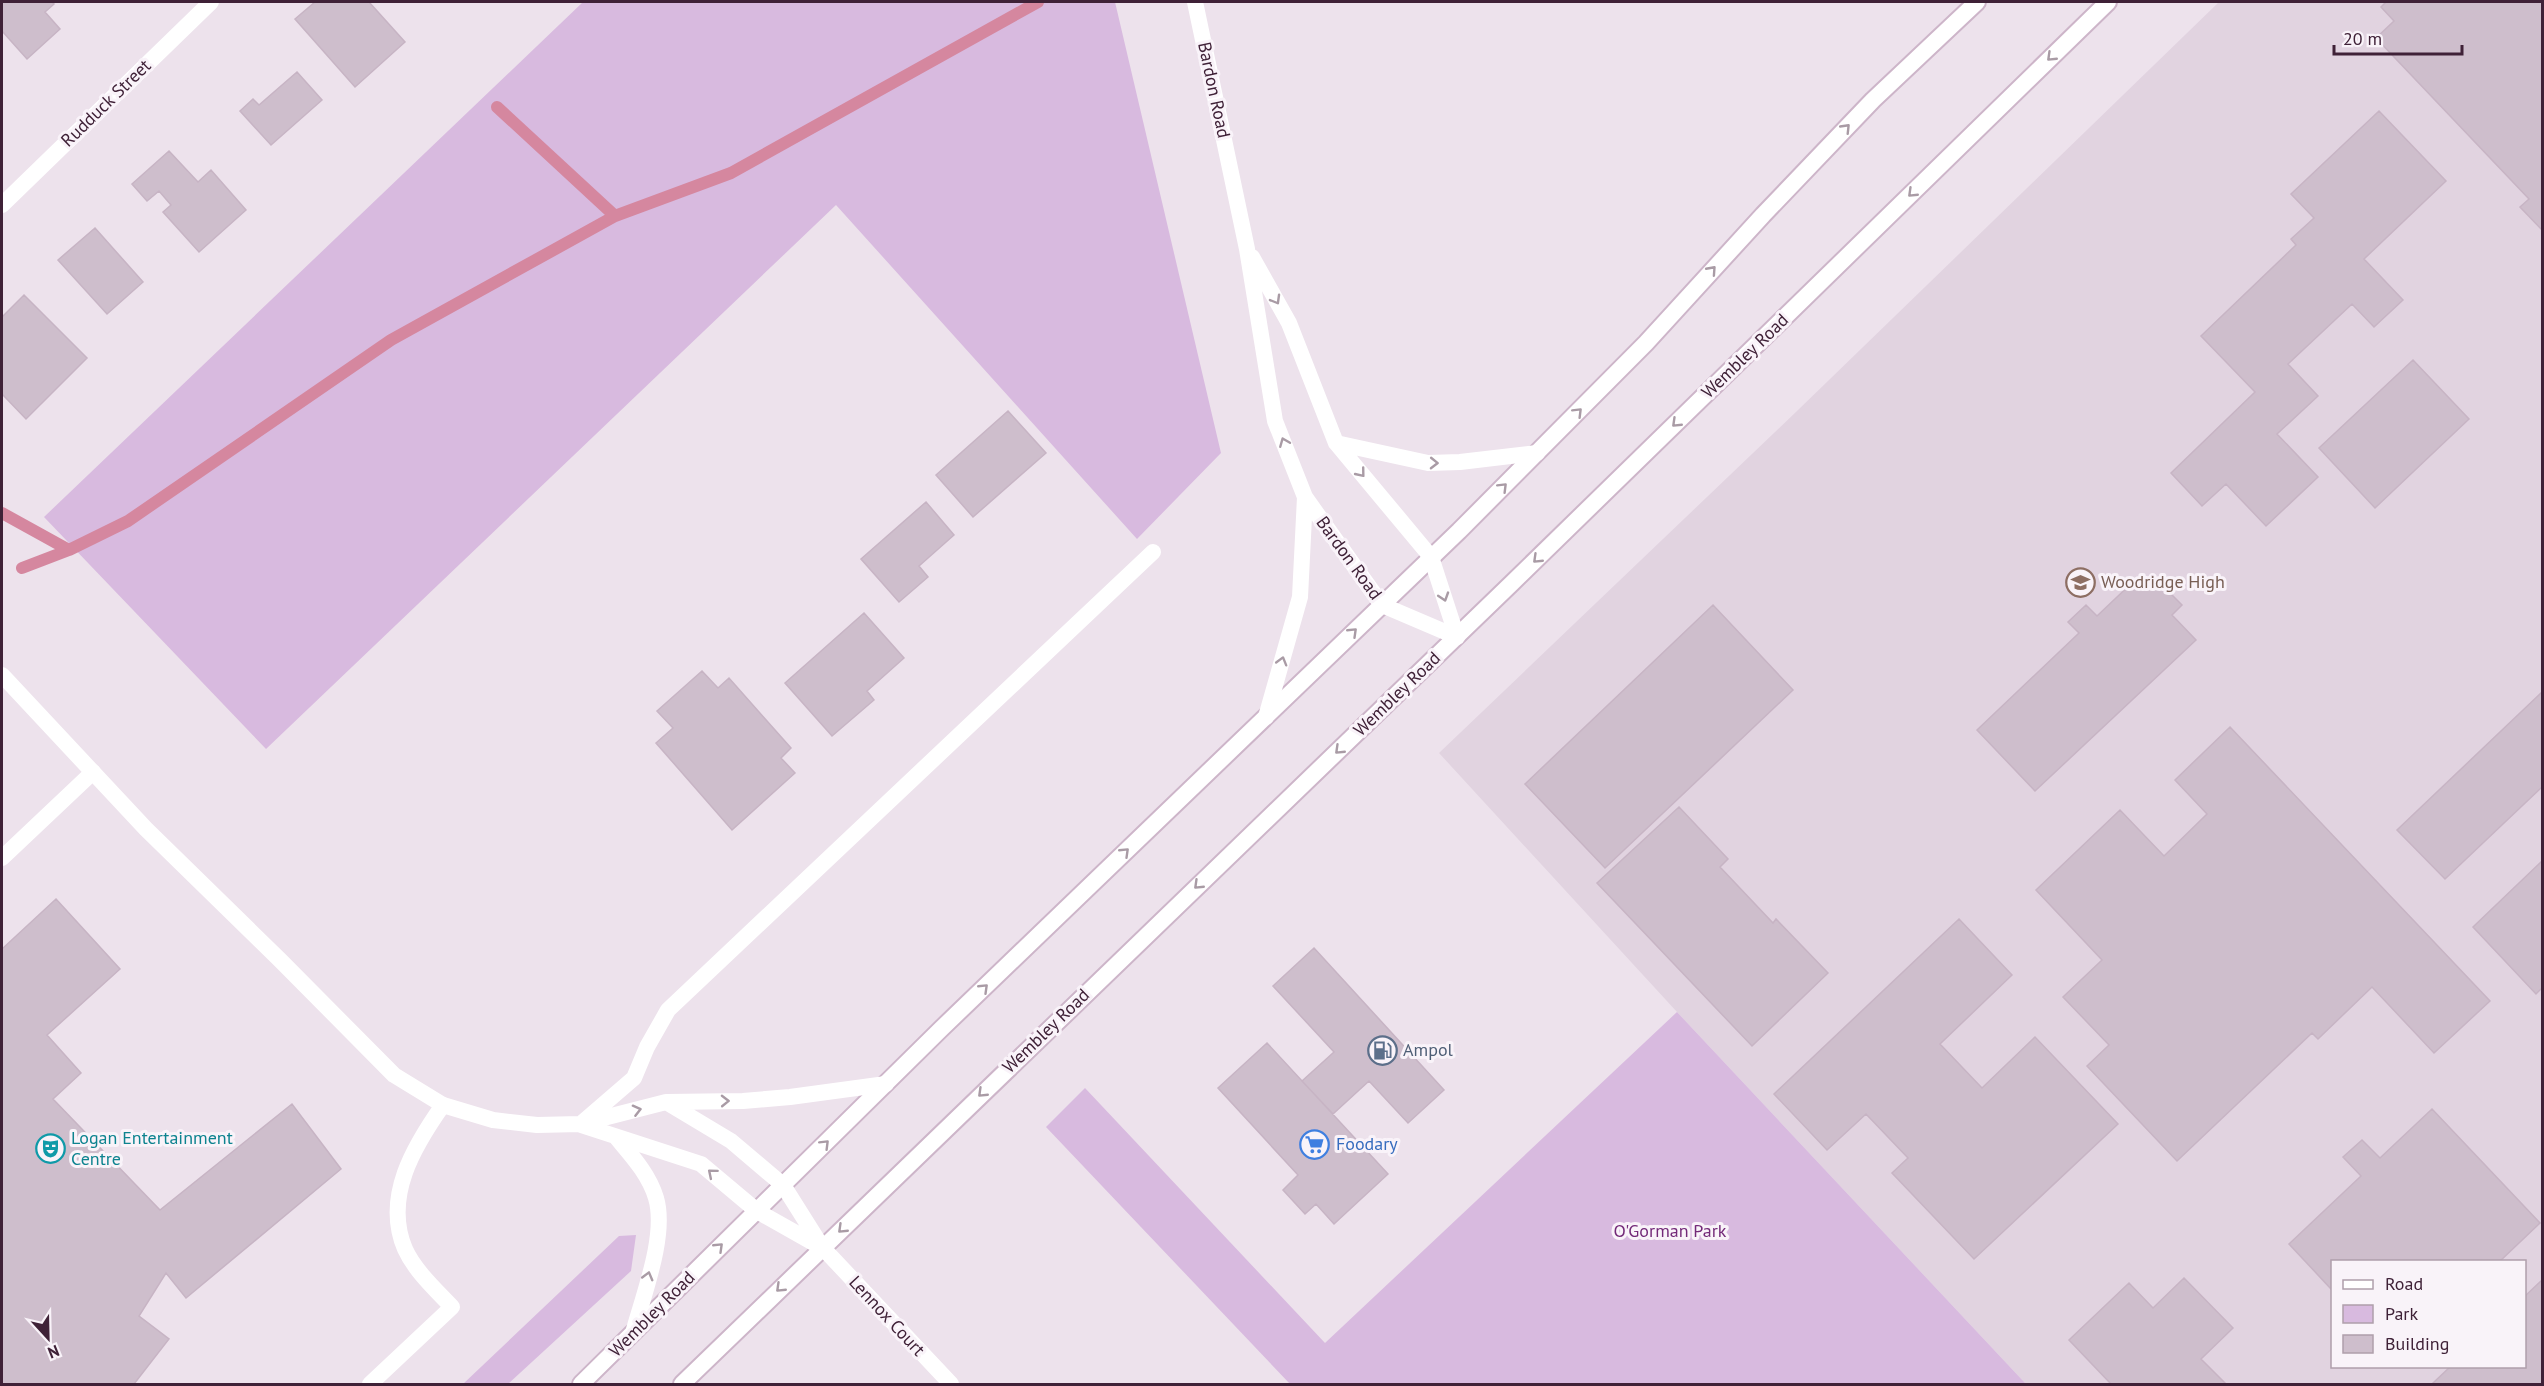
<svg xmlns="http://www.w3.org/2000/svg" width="2544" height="1386" font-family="'PT Sans',sans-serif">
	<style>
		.built { fill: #e1d3e0; fill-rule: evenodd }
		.green { fill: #d8badf }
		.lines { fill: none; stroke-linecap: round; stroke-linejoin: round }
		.stream { stroke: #d5879f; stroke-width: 12 }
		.building { fill: #cebecc; stroke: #c7b4c4; stroke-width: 1.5 }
		.secondary-casing { stroke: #cdb5c9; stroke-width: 20 }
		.service { stroke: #fff; stroke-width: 16 }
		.minor { stroke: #fff; stroke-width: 16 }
		.tertiary { stroke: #fff; stroke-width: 16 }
		.secondary { stroke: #fff; stroke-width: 16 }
		.oneway { stroke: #a99ba5 }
		.labels { text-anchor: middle; stroke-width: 6; stroke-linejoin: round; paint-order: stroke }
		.street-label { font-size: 18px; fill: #3f2137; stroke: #f9f3f9 }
		.education-label { font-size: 18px; fill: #785e54; stroke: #f9f3f9; text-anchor: start }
		.service-label { font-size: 18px; fill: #4e5e75; stroke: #f9f3f9; text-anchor: start }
		.culture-label { font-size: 18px; fill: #0d838f; stroke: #f9f3f9; text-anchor: start }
		.shop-label { font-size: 18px; fill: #366cbe; stroke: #f9f3f9; text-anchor: start }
		.park-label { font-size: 18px; fill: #732978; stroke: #f9f3f9 }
	</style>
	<rect width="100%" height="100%" fill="#ede2ec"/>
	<!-- built -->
	<path class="built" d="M2219 2H2542V1384H2026L1677 1012 1439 753 1797 411ZM2332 1262H2524V1366H2332Z"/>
	<!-- green -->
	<path class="green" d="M583 2H1115L1221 453 1137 539 836 205 266 749 44 517Z
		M1677 1012 2026 1384H1290L1046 1127 1085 1088 1325 1343Z
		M636 1235 631 1271 508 1384H463L619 1236Z"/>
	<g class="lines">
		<!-- stream -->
		<path class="stream" d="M497 107 615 216
			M2 513 69 550
			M22 568 69 550 128 521 391 340 615 216 731 173 1038 2"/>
	</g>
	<!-- building -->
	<path class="building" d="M2 2H52L54 4 45 12 60 29 27 59 2 31Z
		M315 2H369L405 42 355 87 295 19Z
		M2386 2H2542V230L2520 207 2529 199 2376 38 2394 21 2381 7Z
		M297 72 322 100 271 145 240 111 253 99 259 105Z
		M2379 111 2446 181 2364 259 2403 300 2374 327 2352 304 2288 364 2318 396 2277 434 2318 477 2266 526 2226 484 2202 506 2171 473 2255 392 2201 336 2296 245 2291 239 2314 218 2291 194Z
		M169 151 198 182 211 170 246 210 199 252 163 212 171 205 159 191 147 201 132 184Z
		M95 228 143 282 107 314 58 260Z
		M24 295 87 358 26 419 2 394V317Z
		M2413 360 2469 419 2375 508 2319 448Z
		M1008 411 1046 453 973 517 936 475Z
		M926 502 954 535 919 566 928 577 899 602 861 559Z
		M2154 577 2182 605 2172 615 2196 640 2035 791 1977 730 2079 633 2068 622 2086 605 2097 616 2137 578 2144 586Z
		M1713 605 1793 690 1605 868 1525 784Z
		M864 613 904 658 867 691 874 700 832 736 785 683Z
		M702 671 718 688 729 678 791 748 781 758 795 773 732 830 656 743 673 728 657 711Z
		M2542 692V787L2445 879 2397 830Z
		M2230 727 2490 1001 2434 1053 2372 987 2318 1039 2312 1033 2177 1161 2087 1066 2109 1045 2063 997 2102 960 2036 890 2120 810 2164 856 2207 814 2175 780Z
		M1679 807 1728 859 1720 867 1773 923 1776 919 1828 973 1752 1046 1597 883Z
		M2542 861V988L2536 994 2473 927Z
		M56 899 120 969 47 1035 81 1073 53 1099 160 1210 292 1104 341 1169 186 1298 166 1273 139 1316 169 1339 134 1384H2V949Z
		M1959 919 2012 975 1940 1044 1982 1088 2035 1037 2118 1124 1974 1259 1892 1173 1908 1158 1866 1114 1827 1150 1774 1094Z
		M1314 948 1444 1090 1408 1123 1369 1081 1333 1114 1302 1081 1334 1052 1273 986Z
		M1267 1043 1388 1174 1334 1224 1316 1204 1305 1214 1283 1190 1298 1175 1218 1088Z
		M2432 1109 2540 1223 2499 1262H2332V1290L2289 1244 2361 1176 2343 1157 2362 1140 2380 1158Z
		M2184 1278 2233 1328 2201 1359 2226 1384H2111L2069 1340 2129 1283 2153 1308Z
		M2542 1280V1384H2432L2451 1366H2524V1297Z"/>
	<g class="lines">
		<defs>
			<path id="secondary" d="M581 1384 942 1028 1459 531 1646 343 1763 215 1873 100 1977 2
				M682 1384 1511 584 2108 2"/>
		</defs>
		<!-- secondary casing -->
		<use href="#secondary" class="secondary-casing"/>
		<!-- service -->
		<path class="service" d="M2 858 93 772
			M370 1384 452 1307C436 1290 415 1271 405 1249 383 1197 414 1146 443 1105"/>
		<!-- minor -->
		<path class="minor" d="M2 205 211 2
			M2 675 146 829 280 960 394 1075 443 1105 493 1120 537 1125 580 1124 666 1102 731 1141 783 1185 822 1247 951 1384
			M667 1102 743 1101 790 1097 886 1084
			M583 1122 634 1078 647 1047 668 1010 1153 552
			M581 1125 701 1164 757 1211 819 1246
			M616 1137C631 1155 649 1174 656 1198 667 1235 643 1296 633 1333"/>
		<!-- tertiary -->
		<path class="tertiary" d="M1195 2 1247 249 1275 421 1305 497 1382 605 1457 637
			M1252 257 1289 323 1336 443 1431 557 1457 637
			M1336 443 1428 463 1460 462 1537 453
			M1266 717 1300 597 1305 497"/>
		<!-- secondary -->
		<use href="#secondary" class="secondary"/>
	</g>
	<!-- one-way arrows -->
	<defs><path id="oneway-chevron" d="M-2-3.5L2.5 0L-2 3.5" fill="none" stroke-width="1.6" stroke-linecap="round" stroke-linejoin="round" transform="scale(1.5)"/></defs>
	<g class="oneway">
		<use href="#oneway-chevron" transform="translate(2051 57) rotate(136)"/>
		<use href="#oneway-chevron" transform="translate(1846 128) rotate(-46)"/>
		<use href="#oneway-chevron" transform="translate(1912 193) rotate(136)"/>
		<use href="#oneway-chevron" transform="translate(1712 270) rotate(-48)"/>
		<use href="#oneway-chevron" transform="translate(1276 300) rotate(60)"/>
		<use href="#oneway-chevron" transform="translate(1578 412) rotate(-45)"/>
		<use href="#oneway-chevron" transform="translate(1676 423) rotate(136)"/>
		<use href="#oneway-chevron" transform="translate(1284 442) rotate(-112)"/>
		<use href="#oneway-chevron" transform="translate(1434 463) rotate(1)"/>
		<use href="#oneway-chevron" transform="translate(1361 473) rotate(51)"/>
		<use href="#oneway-chevron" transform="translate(1503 487) rotate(-45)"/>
		<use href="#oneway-chevron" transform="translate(1537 559) rotate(136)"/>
		<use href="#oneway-chevron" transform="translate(1444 597) rotate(72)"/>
		<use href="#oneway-chevron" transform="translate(1353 632) rotate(-44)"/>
		<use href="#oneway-chevron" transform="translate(1282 661) rotate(-74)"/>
		<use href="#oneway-chevron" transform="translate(1339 750) rotate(136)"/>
		<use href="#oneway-chevron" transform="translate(1125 852) rotate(-44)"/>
		<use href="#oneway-chevron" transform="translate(1198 885) rotate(136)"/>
		<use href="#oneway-chevron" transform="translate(984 988) rotate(-44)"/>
		<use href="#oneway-chevron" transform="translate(982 1093) rotate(136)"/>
		<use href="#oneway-chevron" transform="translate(725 1101) rotate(-1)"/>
		<use href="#oneway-chevron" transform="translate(637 1110) rotate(-14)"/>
		<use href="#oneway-chevron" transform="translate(825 1144) rotate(-45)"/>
		<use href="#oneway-chevron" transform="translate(712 1173) rotate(-140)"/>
		<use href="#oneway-chevron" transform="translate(842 1229) rotate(136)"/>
		<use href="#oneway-chevron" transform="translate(719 1247) rotate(-44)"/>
		<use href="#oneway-chevron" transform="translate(648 1276) rotate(-75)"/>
		<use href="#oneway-chevron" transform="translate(780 1288) rotate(136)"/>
	</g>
	<!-- icons -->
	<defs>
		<symbol id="school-ring" viewBox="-11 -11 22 22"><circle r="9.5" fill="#f9f3f9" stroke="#8d6e63" stroke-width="1.5"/><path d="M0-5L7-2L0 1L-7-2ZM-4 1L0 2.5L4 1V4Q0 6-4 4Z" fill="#8d6e63"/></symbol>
		<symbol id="fuel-ring" viewBox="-11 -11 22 22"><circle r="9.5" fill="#f9f3f9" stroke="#5c6f8a" stroke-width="1.5"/><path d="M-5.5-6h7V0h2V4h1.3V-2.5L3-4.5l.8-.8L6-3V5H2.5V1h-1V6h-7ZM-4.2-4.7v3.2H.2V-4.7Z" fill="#5c6f8a"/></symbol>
		<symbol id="supermarket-ring" viewBox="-11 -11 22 22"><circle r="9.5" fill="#f9f3f9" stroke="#3f7fe0" stroke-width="1.5"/><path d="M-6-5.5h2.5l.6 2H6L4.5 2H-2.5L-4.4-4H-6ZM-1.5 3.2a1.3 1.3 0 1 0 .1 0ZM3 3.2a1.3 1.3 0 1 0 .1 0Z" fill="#3f7fe0"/></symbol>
		<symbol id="theatre-ring" viewBox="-11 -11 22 22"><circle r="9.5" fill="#f9f3f9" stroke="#0f9aa8" stroke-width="1.5"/><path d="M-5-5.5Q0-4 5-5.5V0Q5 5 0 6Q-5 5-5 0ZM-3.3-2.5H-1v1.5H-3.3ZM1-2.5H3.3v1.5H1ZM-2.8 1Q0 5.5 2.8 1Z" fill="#0f9aa8"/></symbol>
	</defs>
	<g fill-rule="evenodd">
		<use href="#school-ring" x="2064" y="566" width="33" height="33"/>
		<use href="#fuel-ring" x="1366" y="1034" width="33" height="33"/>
		<use href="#supermarket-ring" x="1298" y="1128" width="33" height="33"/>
		<use href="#theatre-ring" x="34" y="1132" width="33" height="33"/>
	</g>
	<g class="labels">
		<!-- street labels -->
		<g class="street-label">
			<text transform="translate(1214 90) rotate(78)" y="6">Bardon Road</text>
			<text transform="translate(106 103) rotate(-44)" y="6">Rudduck Street</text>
			<text transform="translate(1745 356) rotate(-44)" y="6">Wembley Road</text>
			<text transform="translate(1349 558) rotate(54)" y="6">Bardon Road</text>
			<text transform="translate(1397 694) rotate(-44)" y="6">Wembley Road</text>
			<text transform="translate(1046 1031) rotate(-44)" y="6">Wembley Road</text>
			<text transform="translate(652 1314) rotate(-45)" y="6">Wembley Road</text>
			<text transform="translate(887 1316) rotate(47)" y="6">Lennox Court</text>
		</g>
		<!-- education labels -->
		<g class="education-label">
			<text x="2101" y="588">Woodridge High</text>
		</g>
		<!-- service labels -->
		<g class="service-label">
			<text x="1403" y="1056">Ampol</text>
		</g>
		<!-- culture labels -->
		<g class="culture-label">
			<text x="71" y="1144">Logan Entertainment<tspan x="71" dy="21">Centre</tspan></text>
		</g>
		<!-- shop labels -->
		<g class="shop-label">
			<text x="1336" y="1150">Foodary</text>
		</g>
		<!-- park labels -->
		<g class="park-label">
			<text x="1670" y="1237">O'Gorman Park</text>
		</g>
	</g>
	<!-- border -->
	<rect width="2544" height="1386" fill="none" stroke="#3f2137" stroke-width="6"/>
	<!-- legend -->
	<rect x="2331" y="1260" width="195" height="108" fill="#f9f3f9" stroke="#af9fab" stroke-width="1.5"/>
	<rect x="2343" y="1280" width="30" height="9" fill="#ffffff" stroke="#af9fab" stroke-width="1.5"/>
	<text x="2385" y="1290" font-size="18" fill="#3f2137">Road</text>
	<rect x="2343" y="1305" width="30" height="18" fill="#d8badf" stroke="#af9fab" stroke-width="1.5"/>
	<text x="2385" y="1320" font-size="18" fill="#3f2137">Park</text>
	<rect x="2343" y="1335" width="30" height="18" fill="#cebecc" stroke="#af9fab" stroke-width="1.5"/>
	<text x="2385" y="1350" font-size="18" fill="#3f2137">Building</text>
	<!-- north arrow -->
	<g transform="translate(48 1338) rotate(158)" stroke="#f9f3f9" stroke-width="4.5" paint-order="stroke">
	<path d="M0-4.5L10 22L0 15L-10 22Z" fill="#3f2137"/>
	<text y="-9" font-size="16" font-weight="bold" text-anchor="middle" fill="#3f2137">N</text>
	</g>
	<!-- scale -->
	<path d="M2334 45v9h128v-9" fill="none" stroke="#3f2137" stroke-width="3"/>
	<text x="2343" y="45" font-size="18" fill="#3f2137" stroke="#f9f3f9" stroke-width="4.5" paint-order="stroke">20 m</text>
</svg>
